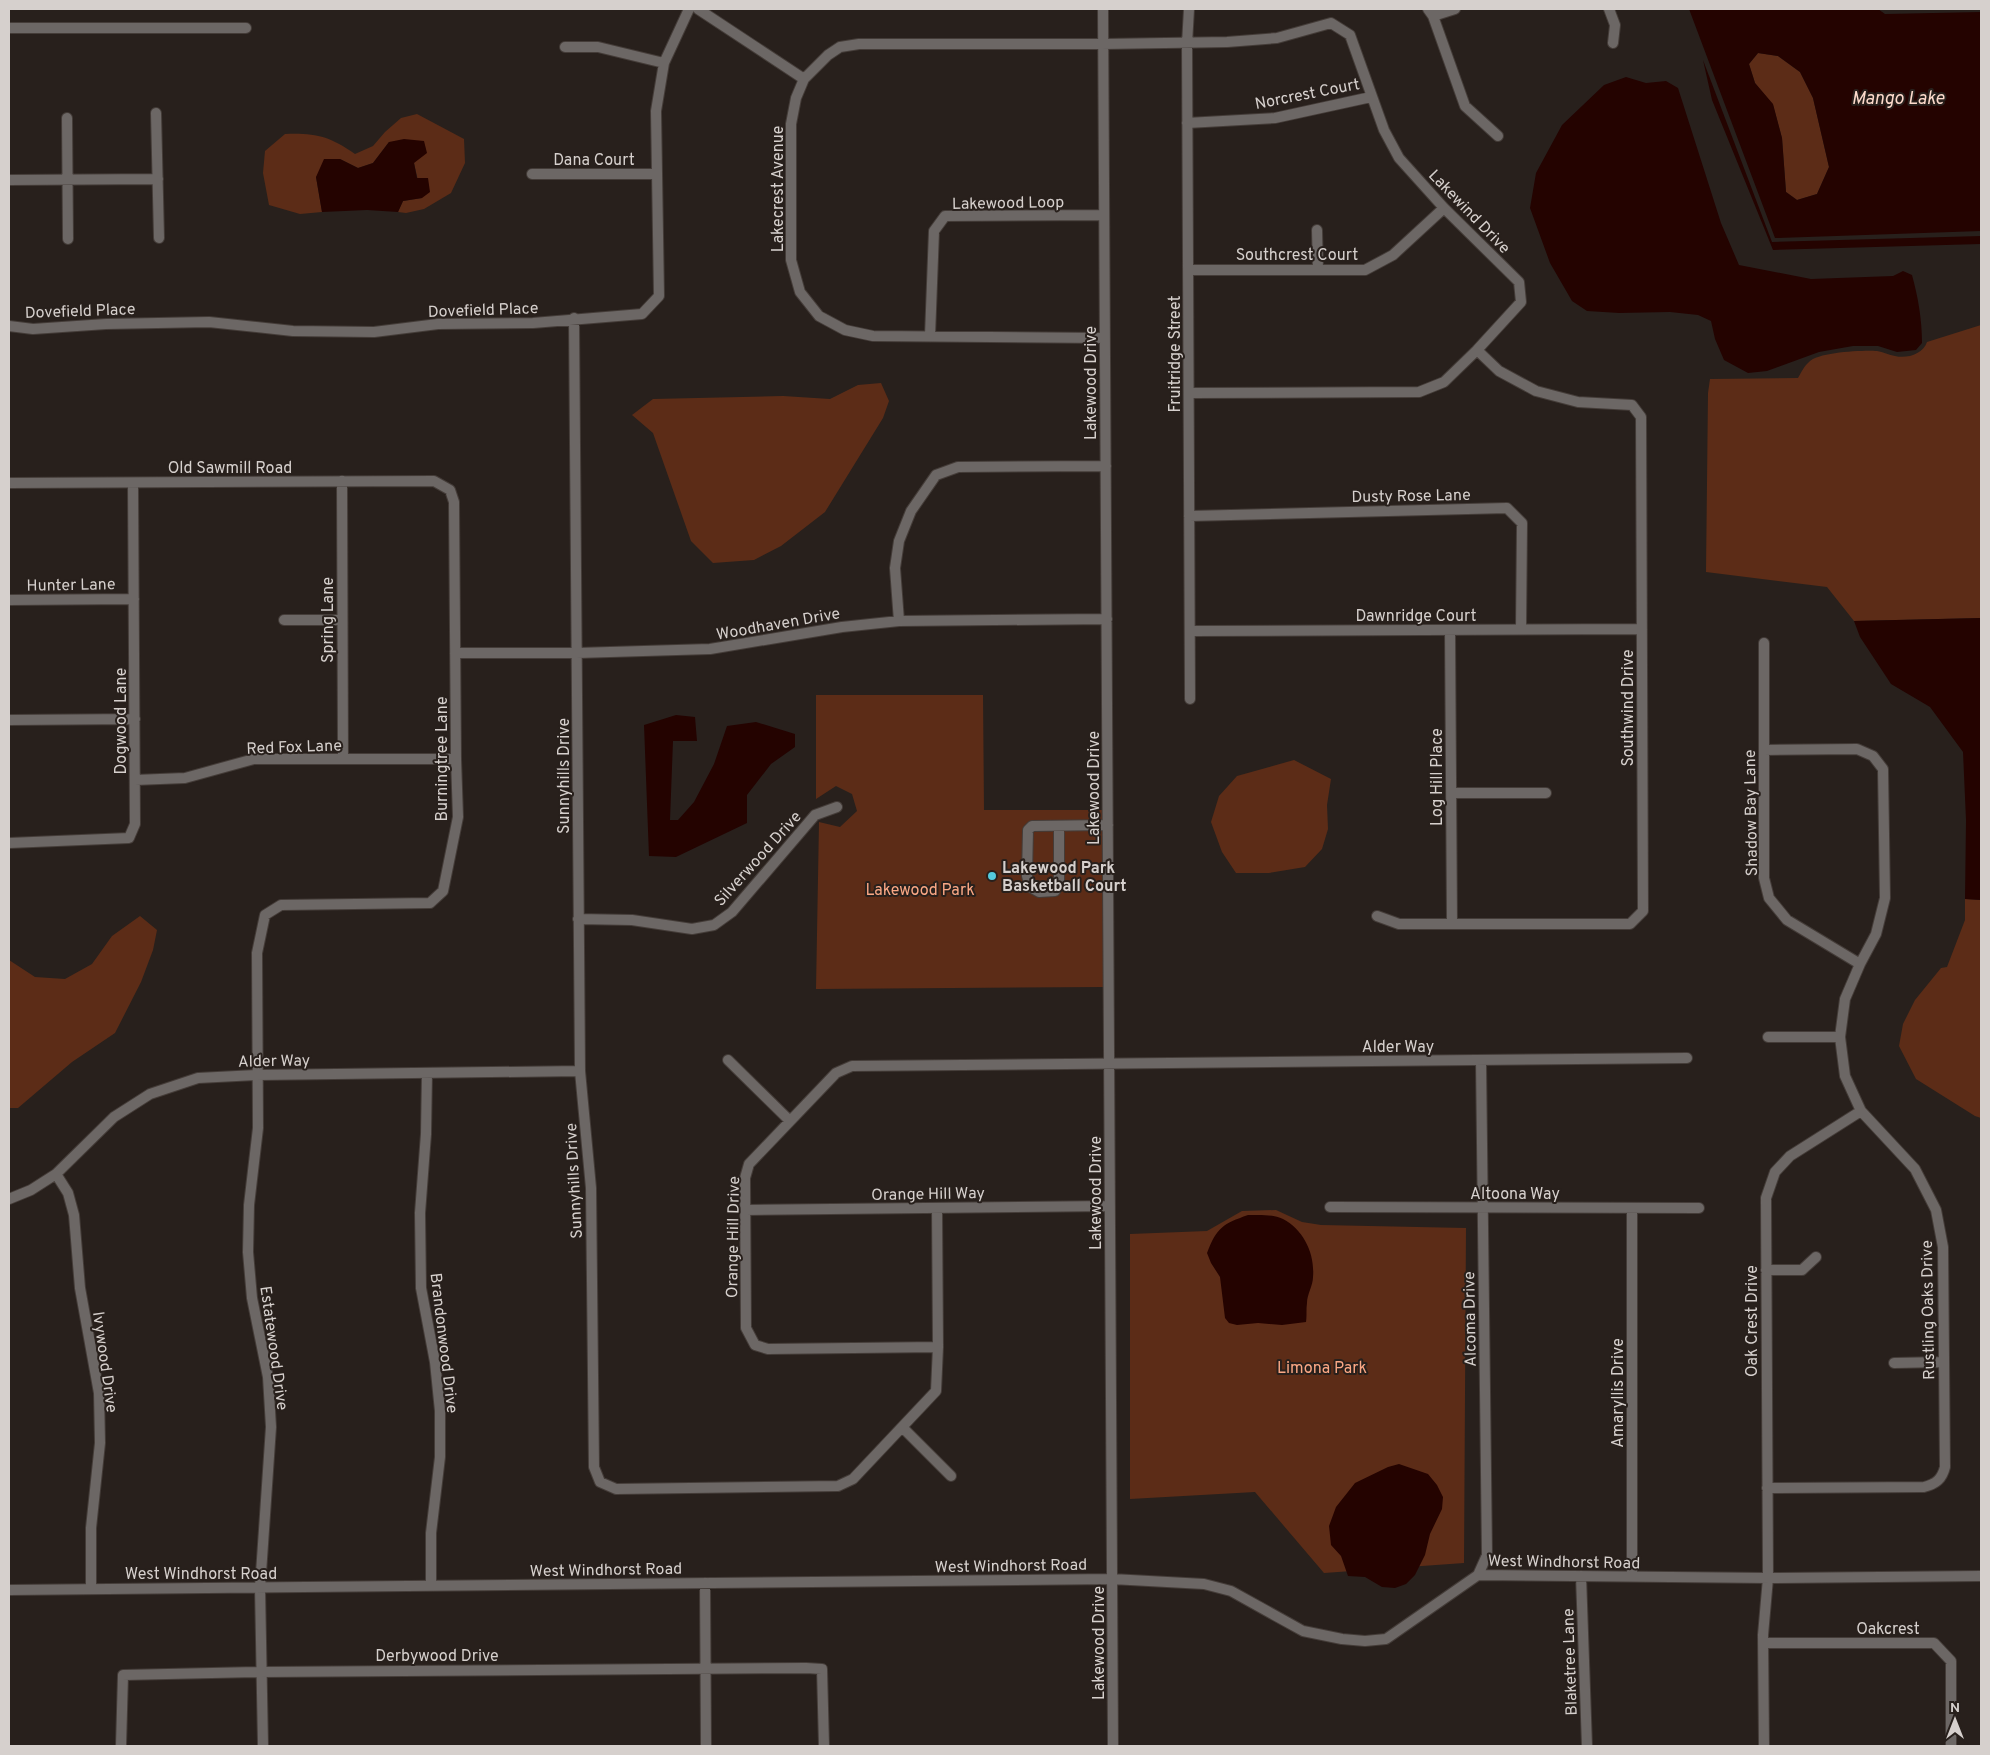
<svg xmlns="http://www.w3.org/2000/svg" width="1990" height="1755" font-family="Overpass,sans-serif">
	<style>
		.green { fill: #5c2c17 }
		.water { fill: #240300; fill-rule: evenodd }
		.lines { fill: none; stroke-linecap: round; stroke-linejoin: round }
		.minor-casing { stroke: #443c38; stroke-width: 12 }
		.minor { stroke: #6c6765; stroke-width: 10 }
		.poi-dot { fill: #54cadd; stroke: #28201c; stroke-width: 2 }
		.labels { text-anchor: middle; stroke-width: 4; stroke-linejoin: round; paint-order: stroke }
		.street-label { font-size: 16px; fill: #d6d0cd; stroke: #28201c }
		.poi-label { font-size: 16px; font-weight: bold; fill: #d6d0cd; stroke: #28201c; text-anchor: start }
		.park-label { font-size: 16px; fill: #fba885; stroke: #28201c }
		.water-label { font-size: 18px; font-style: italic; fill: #fedbcc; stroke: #28201c }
	</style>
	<rect width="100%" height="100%" fill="#28201c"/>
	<!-- green -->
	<path class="green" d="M1758 53 1778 56 1800 72 1813 98 1829 167 1817 194 1797 200 1786 192 1782 138 1773 105 1755 83 1749 64Z
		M417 114 464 139 465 163 451 193 424 209 406 213 398 212 403 201 422 198 414 163 389 142 373 163 358 168 340 159 316 177 322 212 300 214 269 205 263 173 265 151 285 134C316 133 329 136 355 154L373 146 385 132 401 118Z
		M1981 325V618L1854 621 1827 587 1706 572 1708 393 1710 379 1798 378C1801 373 1804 366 1809 362 1818 352 1863 350 1877 351 1883 352 1889 355 1895 356 1907 359 1923 354 1927 342Z
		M881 383 889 401 883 418 825 512 781 546 754 560 713 563 691 541 653 433 632 415 653 399 783 396 830 399 858 385Z
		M816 695H983L984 810H1104V987L816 989 819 822 840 827 857 811 852 794 836 786 816 799Z
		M1294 760 1331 779 1327 805 1328 829 1322 849 1305 867 1269 873H1236L1222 852 1211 822 1219 796 1237 776Z
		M1965 899 1981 900V1118L1975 1116 1916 1079 1899 1046 1903 1024 1915 1000 1941 968 1947 967 1965 920Z
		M140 916 157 930 153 950 141 982 115 1033 72 1062 18 1108H9V960L35 977 65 979 92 964 112 936Z
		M1276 1210 1302 1222 1321 1225 1466 1228 1464 1563 1324 1573 1255 1492 1130 1499V1234L1207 1231 1242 1211Z"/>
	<!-- water -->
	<path class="water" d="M1689 9H1878L1885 14 1981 12V231L1775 238ZM1758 53 1778 56 1800 72 1813 98 1829 167 1817 194 1797 200 1786 192 1782 138 1773 104 1755 83 1749 64Z
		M1703 60 1772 242 1981 236V244L1773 250 1712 100Z
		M1626 77 1646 83 1666 81 1678 88 1721 223 1739 265 1811 279 1893 276 1903 271 1912 275C1918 297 1922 319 1922 343L1916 350 1897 352 1878 346H1853L1819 352 1767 371 1748 373 1724 360 1715 339 1711 321 1698 315 1670 312 1619 313 1587 311 1572 301 1550 263 1530 208 1536 173 1562 125 1604 85Z
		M404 139 424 141 427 153 414 163 417 178H428L430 192 422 198 403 201 398 212 367 210 322 212 316 177 324 159H340L358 168 373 163 389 142Z
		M1981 618V900L1965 899 1966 820 1963 752 1930 707 1891 684 1860 637 1854 621Z
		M676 715 695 717 697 741H673L670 820H678L694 802 714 764 727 726 756 722 795 734V747L771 764 747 795V823L676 857 649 856 644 725Z
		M1248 1215C1259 1215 1273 1214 1283 1219 1304 1230 1315 1254 1313 1277 1313 1286 1307 1294 1307 1303 1306 1309 1307 1315 1306 1322L1282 1325 1258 1323 1237 1325 1229 1323 1225 1318 1220 1277 1211 1263 1207 1253C1217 1227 1223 1224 1248 1215Z
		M1399 1464 1428 1474 1437 1485 1443 1497 1442 1509 1430 1534 1425 1555 1415 1575 1406 1584 1395 1588 1382 1587 1365 1577 1348 1576 1341 1556 1331 1545 1329 1526 1336 1507 1355 1483 1388 1467Z"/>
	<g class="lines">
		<defs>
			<path id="minor" d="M698 9 804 79
				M1103 9 1113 1746
				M1189 9 1187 44 1190 699
				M1428 9 1433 16 1465 106 1498 136
				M1609 9 1615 25 1613 43
				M1433 16 1455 9
				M9 28H246
				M565 47H598L664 63
				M156 113 159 238
				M67 118 68 239
				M1187 123 1275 118 1371 97
				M532 174H656
				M9 180 158 179
				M1317 230 1318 270
				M1189 270H1365L1393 255 1444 208
				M574 318 580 1071 591 1188 594 1467 600 1482 616 1489 838 1486 853 1479 936 1391 938 1347 937 1208
				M9 326 33 329 106 324 209 322 293 331 374 332 438 324 533 323 642 314 659 296 656 111 664 63 689 9
				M930 336 934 231 945 216 1104 215
				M1105 338 873 336 845 330 819 316 800 292 791 260V124L796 98 804 79 828 55 840 47 859 44H1103L1227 42 1277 38 1331 23 1350 35 1384 130 1399 158 1444 208 1519 282 1521 302 1477 350 1444 382 1419 392 1190 393
				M342 481 343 759
				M9 483 434 481 450 490 454 502 456 759 458 817 443 891 430 903 281 905 265 915 257 953 258 1128 249 1205 248 1252 252 1298 268 1377 271 1427 260 1588 263 1746
				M1189 516 1507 508 1522 523 1521 629
				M9 600 134 599
				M284 620H342
				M899 621 895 568 899 541 911 511 936 475 958 467 1106 466
				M1450 630 1452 924
				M1190 631 1642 629
				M1764 643V878L1769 898 1787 920 1860 964
				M455 653H577L710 649 842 627 899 621 1107 619
				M9 720 135 719
				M1764 750 1857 749 1873 756 1883 769 1885 898 1876 934 1860 964 1845 999 1840 1037 1845 1076 1861 1111 1915 1169 1936 1210 1943 1247 1945 1467C1942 1479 1936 1484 1924 1487L1767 1488
				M135 780 185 778 254 759H456
				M1451 793H1546
				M1059 826V884L1055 891 1039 892 1030 887 1027 876 1028 830 1032 826 1108 825
				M9 843 129 838 135 824 133 483
				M1377 916 1399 924H1630L1643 911 1641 417 1632 405 1578 402 1536 391 1499 371 1477 350
				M578 919 632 920 692 929 714 925 732 912 815 815 837 807
				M1768 1037H1840
				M728 1060 789 1120
				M427 1073 426 1134 420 1213 421 1288 435 1362 440 1411V1457L431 1533V1586
				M56 1174 68 1193 74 1215 80 1288 99 1393 100 1443 91 1528V1589
				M9 1199 31 1190 56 1174 114 1117 150 1094 198 1078 258 1075 580 1071
				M1330 1207 1699 1208
				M1632 1209V1577
				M745 1210 1110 1206
				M1766 1270H1802L1816 1257
				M938 1347 768 1349 755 1345 746 1328 745 1178 749 1164 836 1073 852 1066 1687 1058
				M1894 1363 1943 1362
				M903 1428 951 1476
				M1478 1575 1487 1555 1481 1061
				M1581 1576 1587 1746
				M705 1583 706 1746
				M9 1590 1112 1579 1204 1584 1231 1591 1303 1631 1342 1639 1365 1641 1386 1639 1478 1575 1768 1578 1981 1576
				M1763 1643H1934L1951 1661V1746
				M121 1746 123 1675 261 1672 806 1668 822 1669 824 1746
				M1764 1746 1763 1635 1768 1578 1766 1198 1775 1172 1790 1156 1861 1111"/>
		</defs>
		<!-- minor casing -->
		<use href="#minor" class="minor-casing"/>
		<!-- minor -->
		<use href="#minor" class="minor"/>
	</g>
	<!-- markers -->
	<circle class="poi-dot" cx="992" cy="876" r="5"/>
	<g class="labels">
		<!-- street labels -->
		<g class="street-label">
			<text transform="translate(1307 93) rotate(-11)" y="6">Norcrest Court</text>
			<text x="594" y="165">Dana Court</text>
			<text transform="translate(777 189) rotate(-90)" y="6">Lakecrest Avenue</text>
			<text transform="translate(1008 202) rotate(-1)" y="6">Lakewood Loop</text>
			<text transform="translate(1470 211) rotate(46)" y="6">Lakewind Drive</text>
			<text x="1297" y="260">Southcrest Court</text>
			<text transform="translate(483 309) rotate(-2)" y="6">Dovefield Place</text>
			<text transform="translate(80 310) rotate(-2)" y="6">Dovefield Place</text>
			<text transform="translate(1174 354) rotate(-90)" y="6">Fruitridge Street</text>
			<text transform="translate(1090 383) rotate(-90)" y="6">Lakewood Drive</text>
			<text x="230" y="473">Old Sawmill Road</text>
			<text transform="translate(1411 495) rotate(-1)" y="6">Dusty Rose Lane</text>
			<text transform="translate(71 584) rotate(-1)" y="6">Hunter Lane</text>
			<text x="1416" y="621">Dawnridge Court</text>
			<text transform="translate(327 620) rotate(-90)" y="6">Spring Lane</text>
			<text transform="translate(778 623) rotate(-10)" y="6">Woodhaven Drive</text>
			<text transform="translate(1627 708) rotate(-90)" y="6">Southwind Drive</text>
			<text transform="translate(120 721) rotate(-90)" y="6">Dogwood Lane</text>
			<text transform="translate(294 746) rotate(-2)" y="6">Red Fox Lane</text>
			<text transform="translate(441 759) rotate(-90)" y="6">Burningtree Lane</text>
			<text transform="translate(563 776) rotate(-90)" y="6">Sunnyhills Drive</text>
			<text transform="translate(1436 777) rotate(-90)" y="6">Log Hill Place</text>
			<text transform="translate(1093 788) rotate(-90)" y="6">Lakewood Drive</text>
			<text transform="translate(1750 813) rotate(-91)" y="6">Shadow Bay Lane</text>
			<text transform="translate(757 858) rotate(-48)" y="6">Silverwood Drive</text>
			<text x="1398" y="1052">Alder Way</text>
			<text transform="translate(274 1060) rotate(-1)" y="6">Alder Way</text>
			<text transform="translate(573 1181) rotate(-93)" y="6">Sunnyhills Drive</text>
			<text transform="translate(928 1193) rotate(-1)" y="6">Orange Hill Way</text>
			<text transform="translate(1095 1193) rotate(-90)" y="6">Lakewood Drive</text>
			<text x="1515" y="1199">Altoona Way</text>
			<text transform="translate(732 1237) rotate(-89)" y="6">Orange Hill Drive</text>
			<text transform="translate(1927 1310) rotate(-91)" y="6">Rustling Oaks Drive</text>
			<text transform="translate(1469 1319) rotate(-91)" y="6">Alcoma Drive</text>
			<text transform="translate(1751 1321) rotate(-90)" y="6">Oak Crest Drive</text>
			<text transform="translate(445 1343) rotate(83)" y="6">Brandonwood Drive</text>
			<text transform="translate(275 1348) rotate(82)" y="6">Estatewood Drive</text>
			<text transform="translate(106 1362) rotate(82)" y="6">Ivywood Drive</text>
			<text transform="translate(1617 1393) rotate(-90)" y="6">Amaryllis Drive</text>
			<text transform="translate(1564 1561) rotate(1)" y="6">West Windhorst Road</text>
			<text transform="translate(1011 1565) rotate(-1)" y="6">West Windhorst Road</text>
			<text transform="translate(606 1569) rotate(-1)" y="6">West Windhorst Road</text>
			<text x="201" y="1579">West Windhorst Road</text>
			<text x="1888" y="1634">Oakcrest</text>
			<text transform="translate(1098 1643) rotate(-90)" y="6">Lakewood Drive</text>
			<text x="437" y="1661">Derbywood Drive</text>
			<text transform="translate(1569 1662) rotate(-92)" y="6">Blaketree Lane</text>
		</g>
		<!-- poi labels -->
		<g class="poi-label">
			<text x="1002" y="873">Lakewood Park<tspan x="1002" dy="18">Basketball Court</tspan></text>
		</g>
		<!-- park labels -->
		<g class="park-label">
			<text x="920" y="895">Lakewood Park</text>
			<text x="1322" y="1373">Limona Park</text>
		</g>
		<!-- water labels -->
		<g class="water-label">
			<text x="1898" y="104">Mango Lake</text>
		</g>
	</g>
	<!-- border -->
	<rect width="1990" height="1755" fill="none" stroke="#d6d0cd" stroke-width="20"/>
	<!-- north arrow -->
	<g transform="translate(1955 1720)" stroke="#28201c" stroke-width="4" paint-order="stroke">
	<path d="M0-4L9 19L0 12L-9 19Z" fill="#d6d0cd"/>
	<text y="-8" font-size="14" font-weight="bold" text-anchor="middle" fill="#d6d0cd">N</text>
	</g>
</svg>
